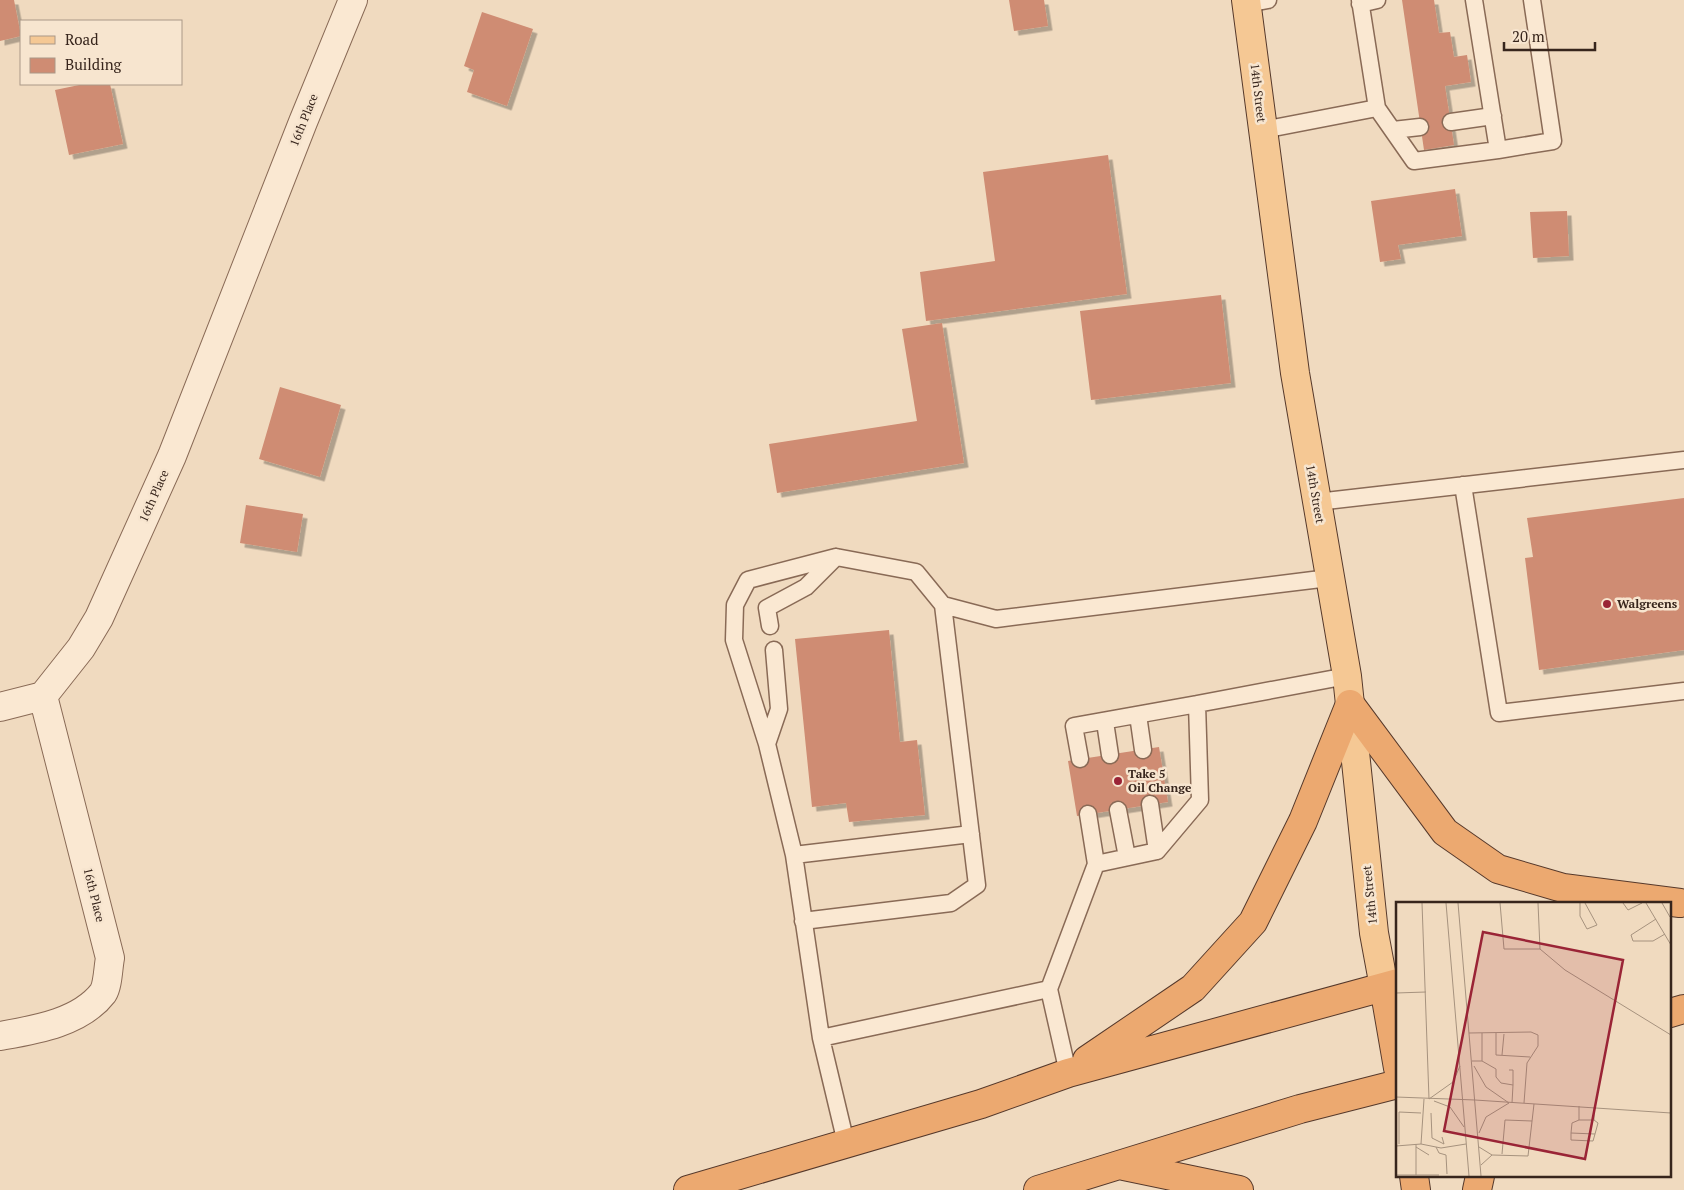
<svg xmlns="http://www.w3.org/2000/svg" width="1684" height="1190" font-family="'PT Serif',serif">
	<style>
		.building { fill: #cf8c73; filter: url(#shadow) }
		.lines { fill: none; stroke-linecap: round; stroke-linejoin: round }
		.service-casing { stroke: #896a56; stroke-width: 19 }
		.minor-casing { stroke: #896a56; stroke-width: 30 }
		.primary-casing { stroke: #56392b; stroke-width: 30 }
		.trunk-casing { stroke: #56392b; stroke-width: 30 }
		.service { stroke: #fae8d2; stroke-width: 16 }
		.minor { stroke: #fae8d2; stroke-width: 28 }
		.primary { stroke: #f5c894; stroke-width: 28 }
		.trunk { stroke: #eca970; stroke-width: 28 }
		.poi-dot { fill: #9a2436; stroke: #f7e5cf; stroke-width: 2 }
		.labels { text-anchor: middle; stroke-width: 5; stroke-linejoin: round; paint-order: stroke }
		.street-label { font-size: 12px; fill: #37251c; stroke: #f7e5cf }
		.poi-label { font-size: 12px; font-weight: bold; fill: #37251c; stroke: #f7e5cf; text-anchor: start }
		.inset-road { fill: none; stroke: #a6927e; stroke-width: 1 }
		.view { fill: #9a2436; fill-opacity: 0.15; stroke: #9a2436; stroke-width: 2.5 }
		.inset-edge { fill: none; stroke: #37251c; stroke-width: 2.5 }
	</style>
	<defs>
		<filter id="shadow"><feDropShadow dx="4.5" dy="4.5" stdDeviation="0" flood-color="#0004"/></filter>
	</defs>
	<rect width="100%" height="100%" fill="#f0dabf"/>
	<!-- building -->
	<path class="building" d="M0 0H14L21 36 0 41Z
		M1009 0H1044L1048 26 1014 31Z
		M1402 0H1434L1439 33 1450 32 1454 57 1467 55 1471 82 1445 86 1454 145 1424 150Z
		M482 12 533 29 507 106 467 92 474 70 464 66Z
		M84 84H110L123 144 69 155 55 90Z
		M1108 155 1127 294 926 321 920 272 995 261 983 172Z
		M1455 189 1462 236 1398 245 1401 259 1380 262 1371 201Z
		M1567 211 1569 256 1533 258 1530 212Z
		M1221 295 1231 383 1091 400 1080 311Z
		M942 323 964 463 777 493 769 444 917 421 902 329Z
		M280 387 341 405 320 477 259 459Z
		M1684 498V650L1539 670 1525 558 1533 557 1527 518Z
		M246 505 303 514 297 552 240 543Z
		M889 630 900 742 917 740 925 815 849 822 846 803 812 807 795 639Z
		M1159 747 1168 802 1077 816 1068 761Z"/>
	<g class="lines">
		<defs>
			<path id="service" d="M1247 4 1268 0
				M1360 4 1377 0
				M1377 108 1414 161 1498 150 1474 0
				M1451 122 1493 116
				M1263 130 1377 108 1360 0
				M1393 130 1420 127
				M1498 150 1553 141 1532 0
				M1463 485 1499 713 1684 691
				M1317 502 1684 460
				M943 605 996 619 1329 578
				M770 626 767 608 806 587 836 557
				M1197 704 1347 676
				M1138 715 1143 750
				M1105 722 1110 755
				M767 744 779 709 774 650
				M1150 804 1157 851
				M1118 810 1127 857
				M1088 814 1096 864
				M794 855 971 834
				M803 921 951 903 977 885 943 605 916 572 836 557 748 580 735 605 734 640 767 744 794 855 821 1038 846 1143
				M1049 989 1096 864 1157 851 1200 800 1197 704 1074 726 1080 759
				M821 1038 1049 989 1068 1073"/>
			<path id="minor" d="M0 707 43 696
				M0 1036C34 1030 80 1023 103 993 108 985 108 968 110 958L43 696 81 648 99 618 172 456 303 122 353 0"/>
			<path id="primary" d="M1246 0 1295 373 1347 676 1374 933 1384 987"/>
			<path id="trunk" d="M1350 704 1445 832 1498 869 1563 888 1680 903
				M1384 987 1398 1068
				M1670 1013 1684 1009
				M1087 1060 1193 988 1253 922 1303 821 1350 704
				M1124 1166 1239 1190
				M1414 1176 1416 1190
				M688 1190 981 1104 1068 1073 1398 983
				M1038 1190 1300 1109 1398 1084
				M1477 1190 1480 1176"/>
		</defs>
		<!-- service casing -->
		<use href="#service" class="service-casing"/>
		<!-- minor casing -->
		<use href="#minor" class="minor-casing"/>
		<!-- primary casing -->
		<use href="#primary" class="primary-casing"/>
		<!-- trunk casing -->
		<use href="#trunk" class="trunk-casing"/>
		<!-- service -->
		<use href="#service" class="service"/>
		<!-- minor -->
		<use href="#minor" class="minor"/>
		<!-- primary -->
		<use href="#primary" class="primary"/>
		<!-- trunk -->
		<use href="#trunk" class="trunk"/>
	</g>
	<!-- markers -->
	<g class="poi-dot">
		<circle cx="1607" cy="604" r="5"/>
		<circle cx="1118" cy="781" r="5"/>
	</g>
	<g class="labels">
		<!-- street labels -->
		<g class="street-label">
			<text transform="translate(1258 93) rotate(83)" y="4">14th Street</text>
			<text transform="translate(304 120) rotate(-68)" y="4">16th Place</text>
			<text transform="translate(1315 494) rotate(80)" y="4">14th Street</text>
			<text transform="translate(154 496) rotate(-66)" y="4">16th Place</text>
			<text transform="translate(94 895) rotate(76)" y="4">16th Place</text>
			<text transform="translate(1370 895) rotate(-96)" y="4">14th Street</text>
		</g>
		<!-- poi labels -->
		<g class="poi-label">
			<text x="1617" y="608">Walgreens</text>
			<text x="1128" y="778">Take 5<tspan x="1128" dy="14">Oil Change</tspan></text>
		</g>
	</g>
	<!-- overview -->
	<g transform="translate(1396 902)">
		<rect width="275" height="275" fill="#f0dabf"/>
		<path class="inset-road" d="M26 1 33 197M50 1 73 274M62 1 85 274M104 1 108 47H144L169 68 275 133M142 1 144 47M184 1V14L191 27 201 23 189 1M227 1 232 8 246 1M250 1 275 43M266 1 274 15M260 17 235 33 237 39H257L269 32M0 91 30 90M73 131 135 130 142 133V144L131 161 128 201M100 131V153L134 155M106 153 108 132M76 159H86V131M86 159 100 167V175L105 181 117 183V168H113M78 164 90 185 113 201M0 195 79 198M33 197 57 180 64 164M79 198 275 211M38 199 54 205 68 225M116 201 117 183M183 204V218H198V205M35 211 36 236 48 242 46 235M183 218 176 221 175 231 199 232 202 221 198 218M83 231 90 215 113 201M175 231V238L197 239 199 232M3 242V210L25 211M20 242V273M25 242 45 246 70 242M0 244 25 242 28 197M20 245 33 253M40 245 43 251 50 253 51 272M83 245 96 253M106 252 109 218 136 219M85 263 96 253 132 254 138 202M0 273H43"/>
		<path class="view" d="M87 30 227 58 189 257 48 229Z"/>
		<rect width="275" height="275" class="inset-edge"/>
	</g>
	<!-- legend -->
	<rect x="20" y="20" width="162" height="65" fill="#f7e5cf" stroke="#aa9887"/>
	<rect x="30" y="36" width="25" height="8" fill="#f5c894" stroke="#aa9887"/>
	<text x="65" y="45" font-size="15" fill="#37251c">Road</text>
	<rect x="30" y="58" width="25" height="15" fill="#cf8c73" stroke="#aa9887"/>
	<text x="65" y="70" font-size="15" fill="#37251c">Building</text>
	<!-- scale -->
	<path d="M1504 42v8h91v-8" fill="none" stroke="#37251c" stroke-width="2.5"/>
	<text x="1512" y="42" font-size="15" fill="#37251c" stroke="#f7e5cf" stroke-width="4" paint-order="stroke">20 m</text>
</svg>
